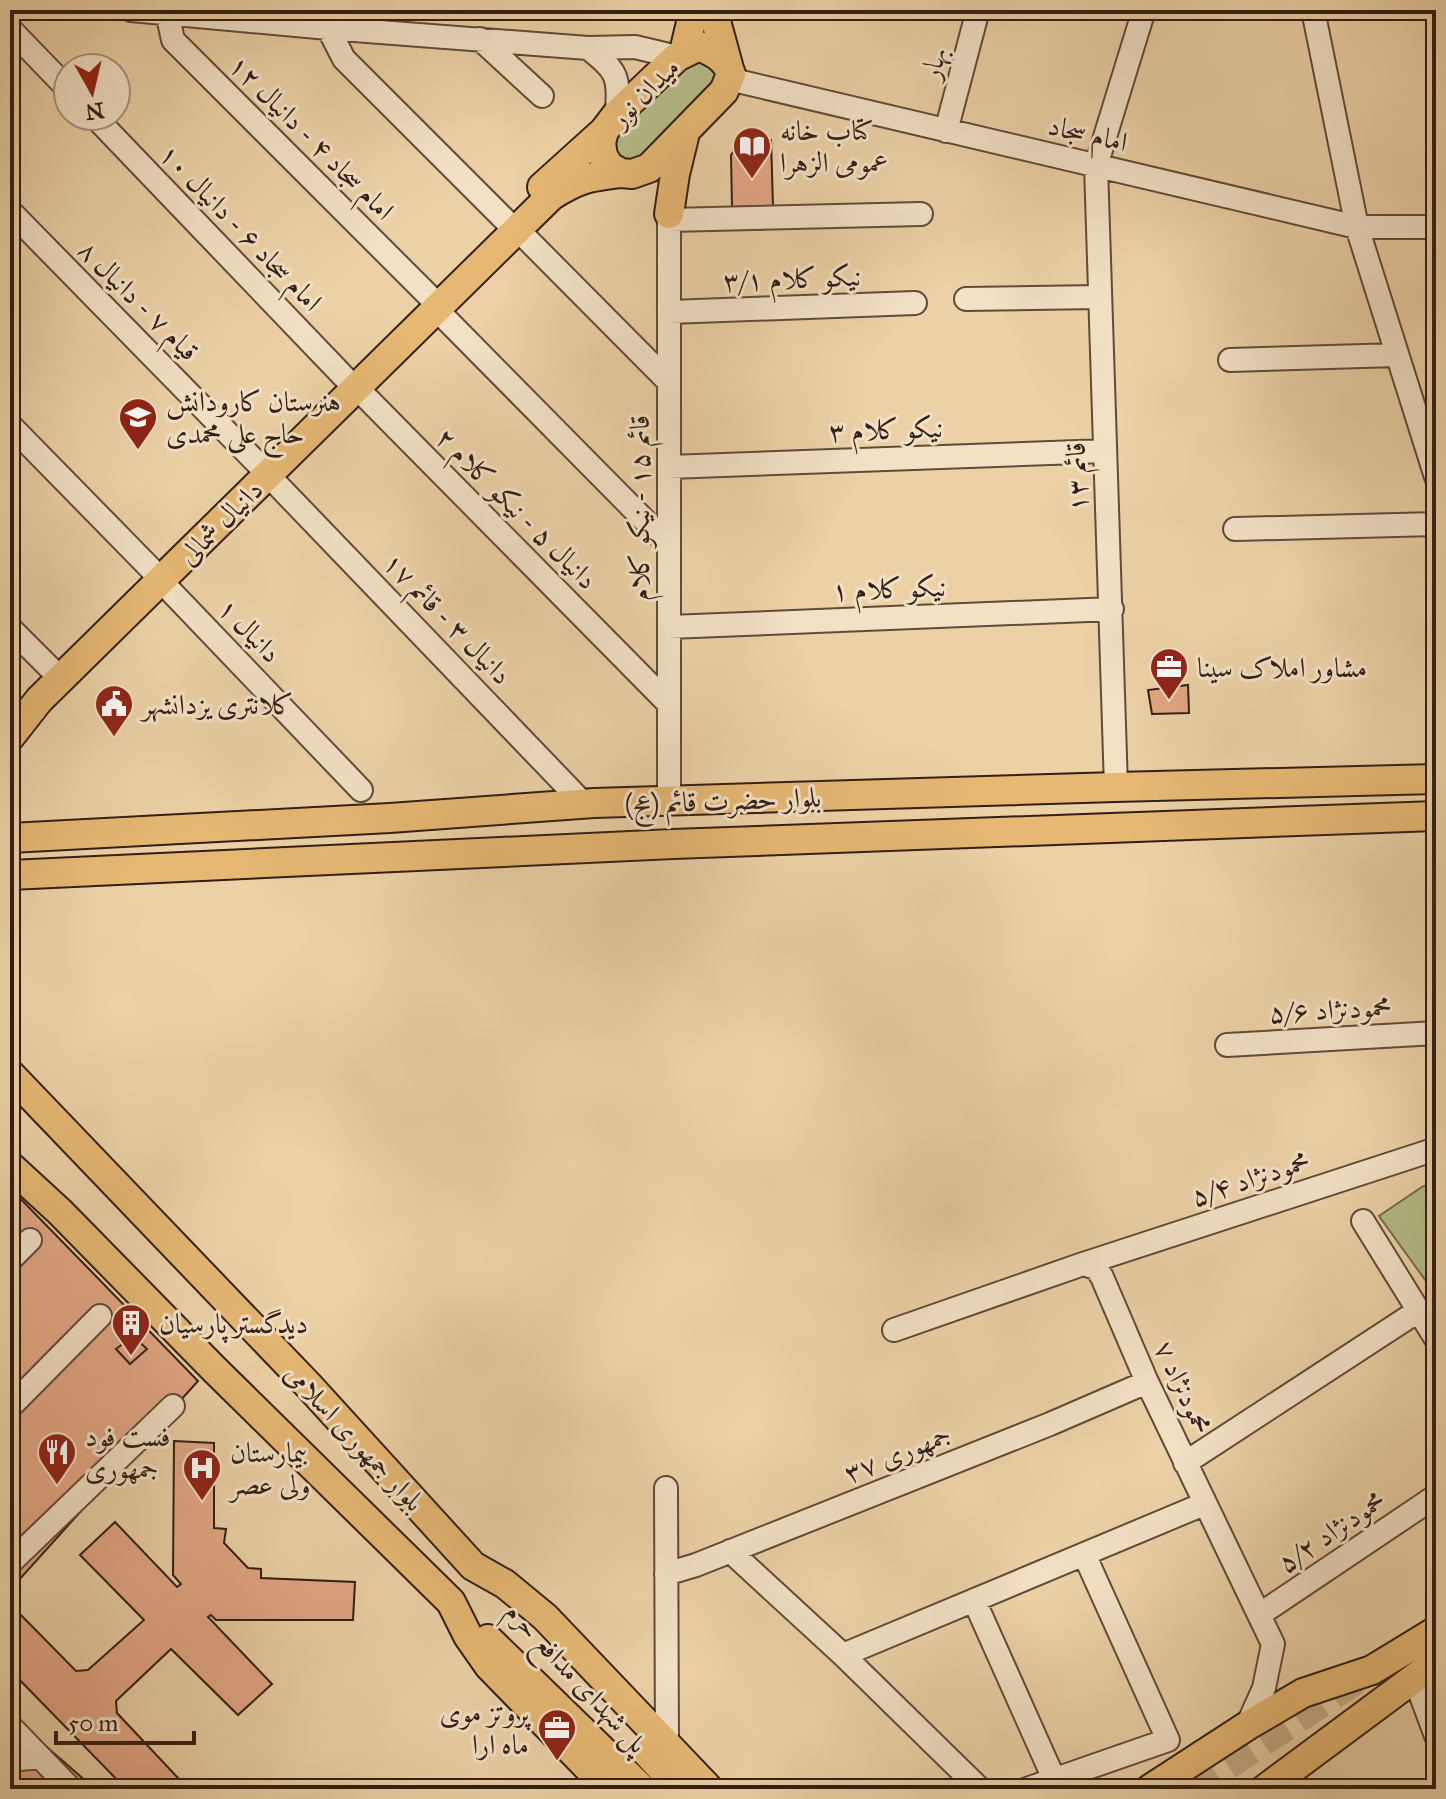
<svg xmlns="http://www.w3.org/2000/svg" width="1446" height="1799" font-family="'IM FELL Great Primer',Amiri,serif">
	<style>
		.green { fill: #b4bc89; stroke: #736d4e; stroke-width: 2 }
		.building { fill: #e3a786; stroke: #321e14; stroke-width: 2 }
		.lines { fill: none; stroke-linecap: round; stroke-linejoin: round }
		.major-tunnel { stroke: #c7ad8a; stroke-width: 28; stroke-dasharray: 28 14; stroke-linecap: butt }
		.minor-casing { stroke: #604b39; stroke-width: 26 }
		.major-casing { stroke: #321e14; stroke-width: 32 }
		.minor { stroke: #f3e1c6; stroke-width: 22 }
		.major { stroke: #e6b874; stroke-width: 28 }
		.labels { text-anchor: middle; stroke-width: 6; stroke-linejoin: round; paint-order: stroke }
		.street-label { font-size: 28px; fill: #321e14; stroke: #f3e1c6 }
		.poi-label { font-size: 28px; fill: #321e14; stroke: #f3e1c6; text-anchor: start }
	</style>
	<rect width="100%" height="100%" fill="#ecd1a7"/>
	<filter id="stains"><feTurbulence type="fractalNoise" baseFrequency=".0025" numOctaves="4"/><feColorMatrix values="0 0 0 0 .2 0 0 0 0 .09 0 0 0 0 .02 0 0 0 .5 -.17"/></filter>
	<radialGradient id="worn" r=".72"><stop offset=".6" stop-color="#630" stop-opacity="0"/><stop offset="1" stop-color="#630" stop-opacity=".3"/></radialGradient>
	<!-- green -->
	<path class="green" d="M699 58 718 73 716 80 644 156C640 158 636 161 632 162 613 164 612 146 616 133L687 61Z
		M1436 1181V1295L1379 1216 1422 1187Z"/>
	<!-- building -->
	<path class="building" d="M771 140 773 206 732 207 731 155 742 141Z
		M1188 685 1189 713 1152 714 1148 690Z
		M10 1188 198 1381 10 1590Z
		M133 1336 147 1349 130 1364 116 1349Z
		M174 1441 214 1443V1528L226 1529 224 1543 248 1568 261 1569V1578L355 1582 353 1620H216L211 1615 208 1617 272 1684 238 1715 171 1649 116 1701 117 1713 178 1778 167 1789H126L10 1670V1608L12 1606 76 1671 88 1670 144 1620 80 1555 115 1522 177 1587 181 1584 173 1575Z
		M10 1715 95 1789H10Z"/>
	<g class="lines">
		<!-- major-tunnel -->
		<path class="major-tunnel" d="M1193 1789 1358 1679"/>
		<defs>
			<path id="minor" d="M131 10 328 28 588 48 635 47 677 57
				M1313 10 1357 227 1436 477
				M167 12 173 40 429 296
				M328 28 344 59 506 221
				M10 29 68 89
				M480 39 542 96
				M588 48C618 72 619 75 617 114
				M729 79 1357 227H1436
				M94 116 346 379
				M946 131 978 10
				M10 211 259 465
				M669 214V802
				M669 220 921 214
				M518 230 669 382
				M966 299 1099 297
				M437 310 669 545
				M670 312 915 303
				M1230 360 1397 355
				M357 388 669 704
				M10 425 153 571
				M669 467 1105 451
				M268 475 584 804
				M1235 529 1436 524
				M161 581 361 790
				M669 627 1112 609
				M10 628 52 670
				M1116 787 1096 166 1144 10
				M1227 1045 1436 1033
				M1363 1221 1436 1339
				M10 1260 30 1240
				M1083 1264 1436 1149
				M894 1330 1083 1264 1096 1268 1102 1277 1147 1382 1273 1644 1264 1688 1247 1726
				M10 1407 100 1316
				M1185 1463 1418 1311
				M666 1488 667 1746
				M730 1551 843 1655 980 1789
				M10 1563 173 1406
				M666 1574 696 1565 1050 1424 1147 1382
				M974 1600 1054 1779
				M1259 1615 1436 1496
				M843 1655 1204 1504
				M1414 1677 1436 1736
				M10 1726 71 1789
				M10 1760 40 1757
				M1027 1789 1168 1740 1084 1554"/>
			<path id="major" d="M713 10 728 65
				M699 46C714 53 726 58 731 74L724 91 649 168 632 174 621 173 609 166 603 156 601 143 604 131 617 114 677 57Z
				M684 52 694 10
				M542 187 604 131
				M669 214 675 174 685 133
				M10 737 39 700 551 196C579 178 589 177 621 173
				M10 838 390 818 594 803 1116 787 1436 779
				M10 875 673 844 1436 816
				M10 1074 309 1386 473 1566 505 1584 545 1617 709 1789
				M10 1166 60 1212 214 1369 451 1602 468 1636 489 1666 609 1789
				M488 1639 642 1789
				M646 1752 681 1789
				M1150 1789 1247 1726 1303 1693 1372 1670 1436 1631
				M1265 1789 1436 1662"/>
		</defs>
		<!-- minor casing -->
		<use href="#minor" class="minor-casing"/>
		<!-- major casing -->
		<use href="#major" class="major-casing"/>
		<!-- minor -->
		<use href="#minor" class="minor"/>
		<!-- major -->
		<use href="#major" class="major"/>
	</g>
	<!-- icons -->
	<defs>
		<symbol id="library-pin" viewBox="-11 -11 22 30"><path d="M0 17L-7.5 6A9.5 9.5 0 1 1 7.5 6Z" fill="#8f2418" stroke="#f3e1c6"/><path d="M-6-4Q-3-5.5-.7-3.5V5Q-3 3-6 4ZM6-4Q3-5.5 .7-3.5V5Q3 3 6 4Z" fill="#fff"/></symbol>
		<symbol id="school-pin" viewBox="-11 -11 22 30"><path d="M0 17L-7.5 6A9.5 9.5 0 1 1 7.5 6Z" fill="#8f2418" stroke="#f3e1c6"/><path d="M0-5L7-2L0 1L-7-2ZM-4 1L0 2.5L4 1V4Q0 6-4 4Z" fill="#fff"/></symbol>
		<symbol id="office-pin" viewBox="-11 -11 22 30"><path d="M0 17L-7.5 6A9.5 9.5 0 1 1 7.5 6Z" fill="#8f2418" stroke="#f3e1c6"/><path d="M-6-3h4V-5.5h4V-3h4V5H-6ZM-1-4.5V-3h2v-1.5ZM-6 0V1H6V0Z" fill="#fff"/></symbol>
		<symbol id="civic-pin" viewBox="-11 -11 22 30"><path d="M0 17L-7.5 6A9.5 9.5 0 1 1 7.5 6Z" fill="#8f2418" stroke="#f3e1c6"/><path d="M-.6-6.5H3V-4.5H.6V-3L4-1V1h2V6H-6V1h2V-1L-.6-3ZM-1.2 2.5V6h2.4V2.5Z" fill="#fff"/></symbol>
		<symbol id="building-pin" viewBox="-11 -11 22 30"><path d="M0 17L-7.5 6A9.5 9.5 0 1 1 7.5 6Z" fill="#8f2418" stroke="#f3e1c6"/><path d="M-4-6H4V6H1V3H-1V6H-4ZM-2.5-4.3h1.7v1.8h-1.7ZM.8-4.3h1.7v1.8H.8ZM-2.5-1h1.7V.8h-1.7ZM.8-1h1.7V.8H.8Z" fill="#fff"/></symbol>
		<symbol id="restaurant-pin" viewBox="-11 -11 22 30"><path d="M0 17L-7.5 6A9.5 9.5 0 1 1 7.5 6Z" fill="#8f2418" stroke="#f3e1c6"/><path d="M-5-6h1v4h1v-4h1v4h1v-4h1v5L-1.5 .5V6h-2V.5L-5-1ZM5-6V6H3V1.5H1.5Q1.5-4 5-6Z" fill="#fff"/></symbol>
		<symbol id="hospital-pin" viewBox="-11 -11 22 30"><path d="M0 17L-7.5 6A9.5 9.5 0 1 1 7.5 6Z" fill="#8f2418" stroke="#f3e1c6"/><path d="M-5-5h3v3.5h4V-5h3V5h-3V1.5h-4V5h-3Z" fill="#fff"/></symbol>
	</defs>
	<g fill-rule="evenodd">
		<use href="#library-pin" x="730" y="124" width="44" height="60"/>
		<use href="#school-pin" x="116" y="395" width="44" height="60"/>
		<use href="#office-pin" x="1147" y="645" width="44" height="60"/>
		<use href="#civic-pin" x="92" y="682" width="44" height="60"/>
		<use href="#building-pin" x="109" y="1301" width="44" height="60"/>
		<use href="#restaurant-pin" x="35" y="1430" width="44" height="60"/>
		<use href="#hospital-pin" x="180" y="1446" width="44" height="60"/>
		<use href="#office-pin" x="535" y="1706" width="44" height="60"/>
	</g>
	<g class="labels">
		<!-- street labels -->
		<g class="street-label">
			<text transform="translate(933 63) rotate(-75)" y="10">بهار</text>
			<text transform="translate(644 92) rotate(-45)" y="10">میدان نور</text>
			<text transform="translate(1088 133) rotate(13)" y="10">امام سجاد</text>
			<text transform="translate(312 137) rotate(45)" y="10">امام سجاد ۴ - دانیال ۱۲</text>
			<text transform="translate(241 227) rotate(46)" y="10">امام سجاد ۶ - دانیال ۱۰</text>
			<text transform="translate(792 278) rotate(-2)" y="10">نیکو کلام ۳/۱</text>
			<text transform="translate(139 300) rotate(45)" y="10">قیام ۷ - دانیال ۸</text>
			<text transform="translate(886 429) rotate(-2)" y="10">نیکو کلام ۳</text>
			<text transform="translate(1076 477) rotate(-92)" y="10">قائم ۱۳</text>
			<text transform="translate(517 508) rotate(45)" y="10">دانیال ۵ - نیکو کلام ۲</text>
			<text transform="translate(639 508) rotate(-90)" y="10">قائم ۱۵ - نیکو کلام</text>
			<text transform="translate(220 522) rotate(-45)" y="10">دانیال شمالی</text>
			<text transform="translate(889 588) rotate(-2)" y="10">نیکو کلام ۱</text>
			<text transform="translate(448 618) rotate(46)" y="10">دانیال ۳ - قائم ۱۷</text>
			<text transform="translate(250 630) rotate(46)" y="10">دانیال ۱</text>
			<text transform="translate(723 800) rotate(-2)" y="10">بلوار حضرت قائم (عج)</text>
			<text transform="translate(1330 1009) rotate(-3)" y="10">محمودنژاد ۵/۶</text>
			<text transform="translate(1250 1178) rotate(-18)" y="10">محمودنژاد ۵/۴</text>
			<text transform="translate(1184 1387) rotate(65)" y="10">محمودنژاد ۷</text>
			<text transform="translate(355 1437) rotate(47)" y="10">بلوار جمهوری اسلامی</text>
			<text transform="translate(897 1453) rotate(-22)" y="10">جمهوری ۳۷</text>
			<text transform="translate(1331 1531) rotate(-34)" y="10">محمودنژاد ۵/۲</text>
			<text transform="translate(577 1677) rotate(47)" y="10">پل شهدای مدافع حرم</text>
		</g>
		<!-- poi labels -->
		<g class="poi-label">
			<text x="780" y="140">کتاب خانه<tspan x="780" dy="32">عمومی الزهرا</tspan></text>
			<text x="166" y="411">هنرستان کارودانش<tspan x="166" dy="32">حاج علی محمدی</tspan></text>
			<text x="1197" y="677">مشاور املاک سینا</text>
			<text x="142" y="714">کلانتری یزدانشهر</text>
			<text x="159" y="1333">دیدگستر پارسیان</text>
			<text x="85" y="1446">فست فود<tspan x="85" dy="32">جمهوری</tspan></text>
			<text x="230" y="1462">بیمارستان<tspan x="230" dy="32">ولی عصر</tspan></text>
			<text x="529" y="1722" text-anchor="end">پروتز موی<tspan x="529" dy="32">ماه ارا</tspan></text>
		</g>
	</g>
	<!-- margin -->
	<rect width="1446" height="1799" fill="none" stroke="#ecd1a7" stroke-width="40"/>
	<rect x="12" y="12" width="1422" height="1775" fill="none" stroke="#321e14" stroke-width="4"/>
	<rect x="20" y="20" width="1406" height="1759" fill="none" stroke="#321e14" stroke-width="2"/>
	<!-- north arrow -->
	<g transform="translate(92 92) rotate(172)"><circle r="38" fill="#f3e1c6" stroke="#a6937f" stroke-width="2"/>
	<path d="M0-6L14 30L0 20L-14 30Z" fill="#8f2418"/>
	<text y="-12" font-size="22" font-weight="bold" text-anchor="middle" fill="#321e14">N</text>
	</g>
	<!-- scale -->
	<path d="M56 1731v12h138v-12" fill="none" stroke="#321e14" stroke-width="4"/>
	<text x="68" y="1731" font-size="24" fill="#321e14" stroke="#f3e1c6" stroke-width="6" paint-order="stroke">50 m</text>
	<rect width="100%" height="100%" filter="url(#stains)"/>
	<rect width="100%" height="100%" fill="url(#worn)"/>
</svg>
